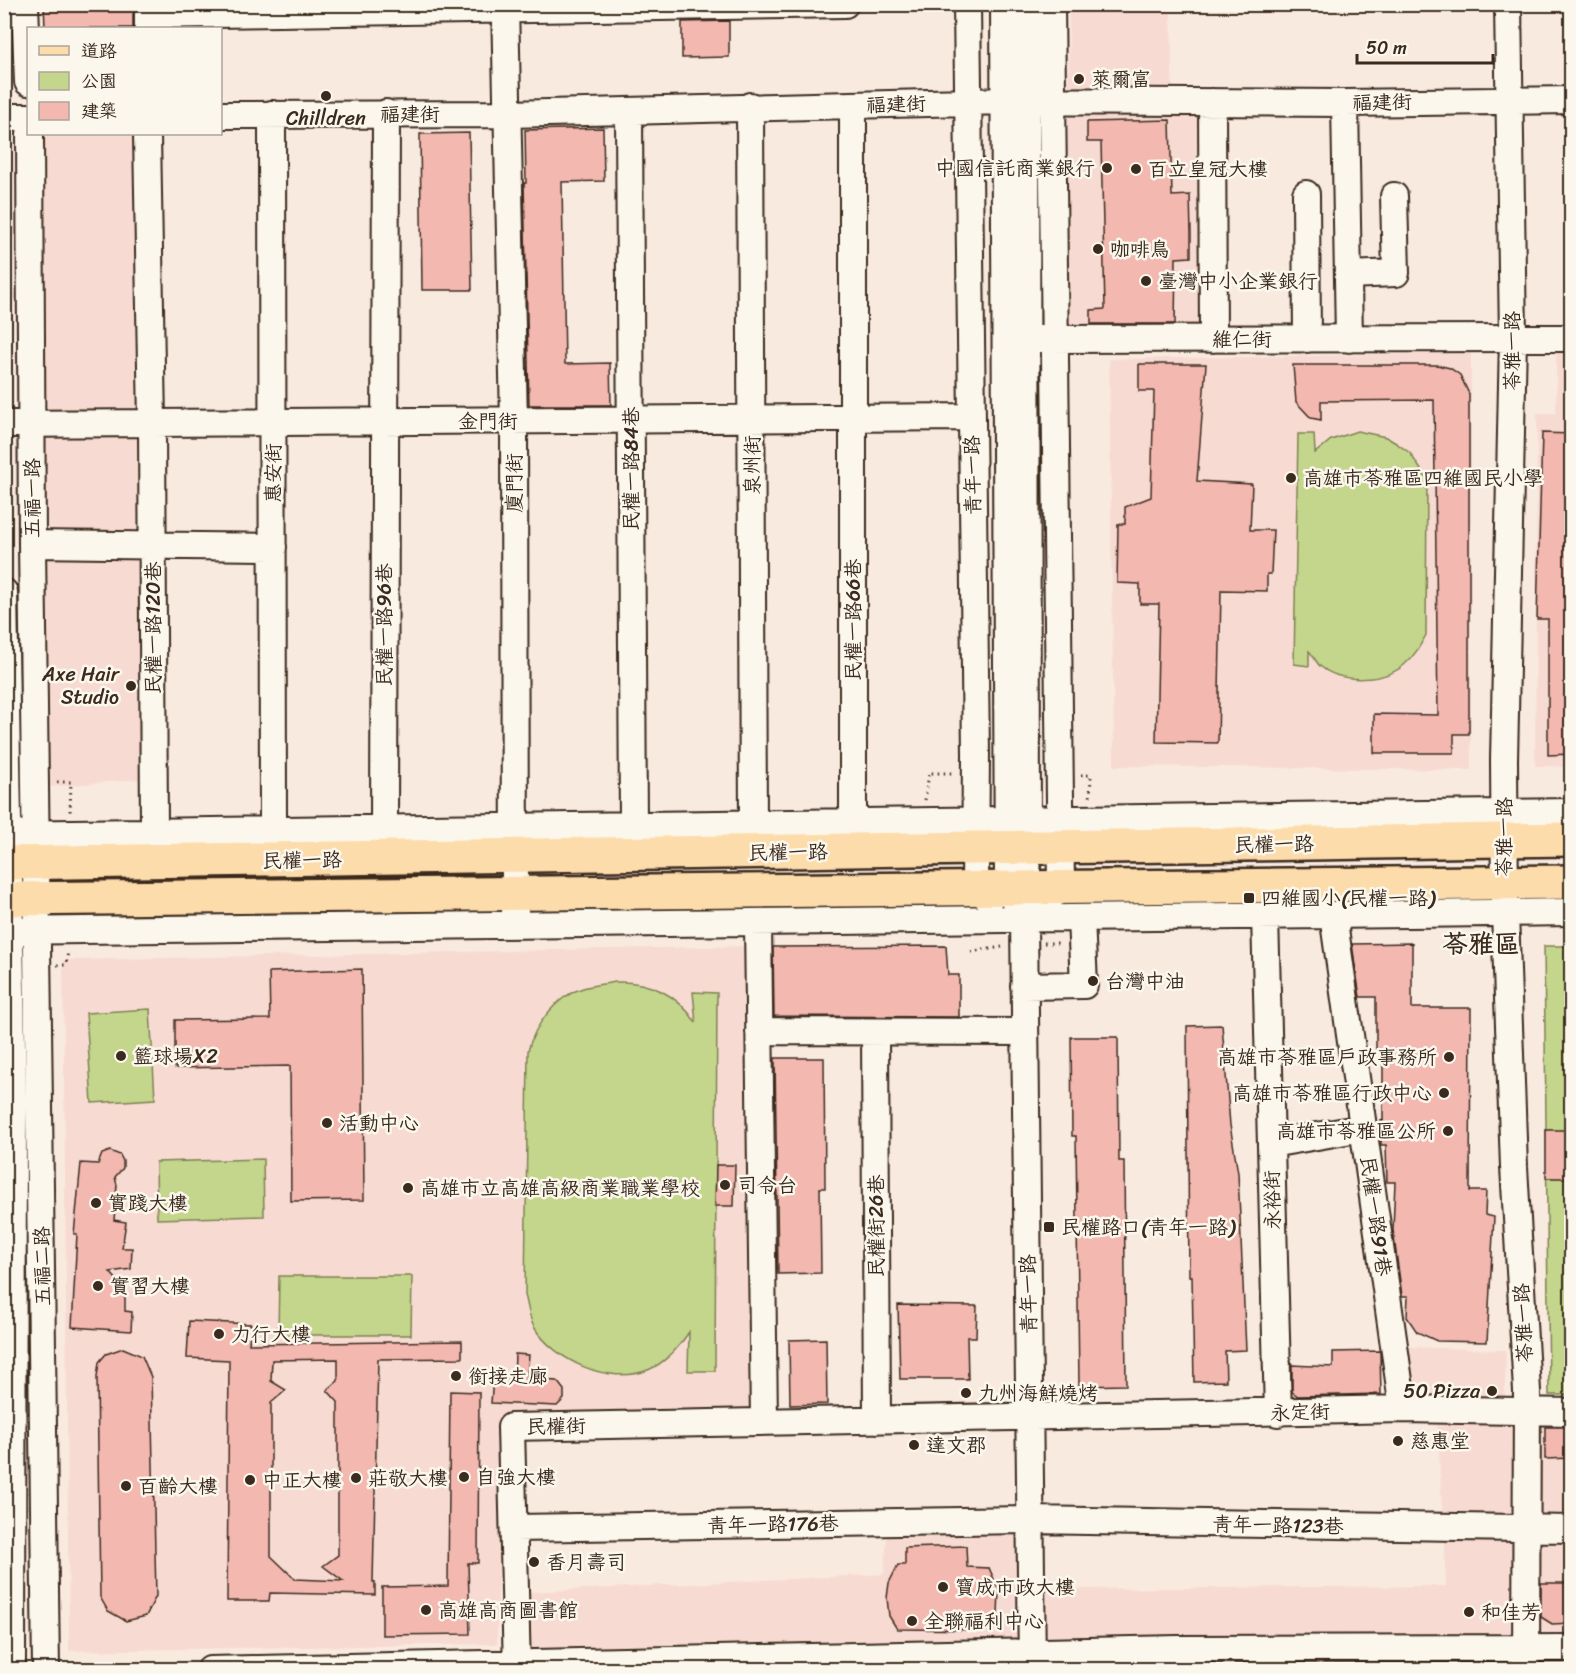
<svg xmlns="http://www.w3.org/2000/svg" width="1576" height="1674" font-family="Sriracha,'LXGW WenKai TC',sans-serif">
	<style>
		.built { fill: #f7dbd2 }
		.green { fill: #c3d68b; stroke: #7f8054; stroke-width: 1.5 }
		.building { fill: #f3b8b0; stroke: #3b2a1e; stroke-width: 1.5; fill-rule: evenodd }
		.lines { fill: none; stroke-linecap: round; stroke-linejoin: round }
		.minor-casing { stroke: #3b2a1e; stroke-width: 30 }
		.major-casing { stroke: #3b2a1e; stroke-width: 38 }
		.path { stroke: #3b2a1e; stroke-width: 3; stroke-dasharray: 1.5 4.5; stroke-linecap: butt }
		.minor { stroke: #fbf7ec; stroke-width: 26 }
		.major { stroke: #fddcac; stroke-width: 33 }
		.poi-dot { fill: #3b2a1e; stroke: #fbf7ec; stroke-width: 2 }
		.labels { text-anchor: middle; stroke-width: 5; stroke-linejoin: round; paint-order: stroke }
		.poi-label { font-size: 20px; fill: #3b2a1e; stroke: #fbf7ec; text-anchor: start }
		.street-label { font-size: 20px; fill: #3b2a1e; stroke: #fbf7ec }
		.district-label { font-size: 26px; font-weight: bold; fill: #3b2a1e; stroke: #fbf7ec }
	</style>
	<rect width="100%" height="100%" fill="#f9eae0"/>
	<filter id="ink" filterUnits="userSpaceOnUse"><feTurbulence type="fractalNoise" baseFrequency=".0167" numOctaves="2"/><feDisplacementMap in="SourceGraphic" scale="12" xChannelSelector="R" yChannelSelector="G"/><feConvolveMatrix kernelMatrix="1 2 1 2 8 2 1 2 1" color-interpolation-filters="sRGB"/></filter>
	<g filter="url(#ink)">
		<!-- built -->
		<path class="built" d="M1069 5H1171L1173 112 1201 113 1204 333 1066 326Z
			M43 134H141L144 779 49 787Z
			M1556 352H1571V767L1535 766 1537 413H1556Z
			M1471 353V770L1114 766 1109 359Z
			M749 946 754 1415 502 1421 497 1644 69 1651 63 960Z
			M1408 1347 1506 1350 1504 1423H1571V1669H530L525 1592 884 1574 887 1535 1044 1533 1045 1589 1446 1586 1437 1418H1419Z"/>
		<!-- green -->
		<path class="green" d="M1357 431 1386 437 1396 443 1410 453 1427 479 1426 635C1420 646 1414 657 1404 665 1384 682 1341 684 1320 666 1316 662 1313 655 1309 651V666L1294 664 1298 434H1314L1315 453 1331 440Z
			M1544 946H1571V1395H1549Z
			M616 982C649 981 678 994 696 1023L693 992 717 993 715 1371H688L689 1332C679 1347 665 1363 648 1370 609 1386 554 1360 534 1327 529 1318 528 1305 525 1295L528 1051C534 1026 556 996 583 988 593 985 605 984 616 982Z
			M150 1009 155 1099 92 1103 86 1013Z
			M263 1159 264 1216 157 1219 156 1162Z
			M279 1276H412L411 1335H278Z"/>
		<!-- building -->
		<path class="building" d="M44 4H138L133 14V28H45Z
			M729 21V57L682 58V22Z
			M1170 120 1172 196 1190 195 1191 233V257L1176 258 1175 324H1091V310L1105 309 1101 142H1087V122Z
			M603 128 604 181 562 182 565 364 610 363 611 405H529L524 183H526L525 130Z
			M469 133 472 290H422L420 134Z
			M1139 364H1206L1197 481 1252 484 1250 530H1273L1271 574H1267V591L1221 590 1218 743 1156 742 1159 604H1140V584L1117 583 1118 524H1125V507L1151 497 1154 391H1139Z
			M1293 365H1437L1450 368 1460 375 1469 394V734H1454V753H1374V714L1438 715 1434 400 1321 401V420L1311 418 1296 402Z
			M1542 433 1572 434V754L1548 755V619H1537Z
			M1412 943V1008H1471L1470 1191H1486L1485 1215 1494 1217 1487 1342 1437 1341 1417 1332 1407 1317 1408 1296H1402L1393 1230 1395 1182H1387L1386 1145H1381V1120L1383 1121V1049H1376V997H1360L1352 944Z
			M946 946 948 975H959V1017L774 1016 773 947Z
			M362 969 364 1200 291 1201 290 1066 175 1068V1020L270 1019 269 972Z
			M1222 1025 1230 1125 1238 1173 1246 1350 1225 1351 1226 1381 1194 1382 1192 1276H1189L1187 1026Z
			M1071 1037H1118L1119 1161H1124L1126 1385 1079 1386 1076 1136H1072Z
			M775 1058H824L825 1188H820L821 1273 778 1274Z
			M1546 1130H1572V1178H1546Z
			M110 1151 120 1155 123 1161V1168L115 1177 117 1185 114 1220 126 1222 122 1248H132L131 1269 110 1272 125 1289V1311L132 1312 131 1331 72 1327 77 1234H74L81 1163 98 1164 102 1154Z
			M716 1165H735L734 1206H715Z
			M898 1305 977 1306 976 1337H967L968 1379H900Z
			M189 1321 251 1324 249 1344 462 1341V1358L378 1359 373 1582H375V1595L270 1593 269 1601H227L229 1360 187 1358ZM338 1359V1381L327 1390 338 1402V1555L323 1566 343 1581 295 1579 271 1556V1403L286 1390 271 1381 272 1360Z
			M826 1339 827 1404 790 1405 789 1340Z
			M123 1348 142 1356 151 1377 156 1596 146 1616 126 1621 108 1611 100 1597 97 1377 99 1362 106 1354Z
			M1380 1351 1381 1394 1298 1396 1292 1392V1365L1333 1367V1352Z
			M515 1354 529 1355 527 1379 557 1381 564 1390V1399L557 1406 491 1403 493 1378 514 1380Z
			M450 1391 479 1392 478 1563H468L470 1634 382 1635V1587L448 1586Z
			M1545 1427H1572V1458L1545 1459Z
			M966 1546 967 1567 989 1568 999 1590 998 1614 993 1630 897 1629 889 1616 887 1598 889 1583 898 1565H905V1548Z
			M1541 1583H1572V1623L1552 1624 1541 1617Z"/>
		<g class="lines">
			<defs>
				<path id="minor" d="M25 4 28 82
					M505 4 514 421 515 910
					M967 4 976 754 975 889 990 898
					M1004 4 1008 889 1017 905
					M1026 4 1027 889 1024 919 1032 1670
					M1508 4 1513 338 1504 760 1505 913 1514 1167 1527 1391 1526 1670
					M148 28V15L845 4
					M1212 102 1213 339
					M1345 103 1349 339
					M853 105V822
					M750 106 753 824
					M629 112 633 825
					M272 114 273 831
					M220 115 509 114 1005 101 1345 103 1572 100
					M4 117H28
					M30 134 32 544 46 1670
					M147 134 152 424 154 832
					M1306 194 1307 339
					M1348 275 1396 273 1394 196
					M1040 339 1572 338
					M4 424 972 417
					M32 544 273 547
					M4 592 13 1105 12 1670
					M384 829 386 113
					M4 834 1572 812
					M1047 900 1061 888 1051 4
					M1333 915 1403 1409
					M1265 916 1278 1413
					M758 922 764 1421
					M4 931 1572 912
					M1024 986 1084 985 1081 918
					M759 1031 1025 1032
					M875 1032 877 1420
					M1271 1144 1363 1128
					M515 1528 1030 1520 1572 1529
					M210 1670 1177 1649 1572 1648
					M517 1670 511 1427 1403 1409 1572 1412"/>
				<path id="major" d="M4 863 1572 839
					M4 899C527 889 1049 892 1572 882"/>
			</defs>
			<!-- minor casing -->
			<use href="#minor" class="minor-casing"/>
			<!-- major casing -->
			<use href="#major" class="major-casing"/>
			<!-- path -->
			<path class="path" d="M1081 775H1091L1090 798
				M57 782H71L70 812
				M925 800 929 773H955
				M1044 943H1062
				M971 952 1002 947
				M57 965H66L68 951"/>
			<!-- minor -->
			<use href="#minor" class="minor"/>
			<!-- major -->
			<use href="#major" class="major"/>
		</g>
	</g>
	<!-- markers -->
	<g class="poi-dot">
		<circle cx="1079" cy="79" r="6"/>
		<circle cx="326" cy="96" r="6"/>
		<circle cx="1107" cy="168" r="6"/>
		<circle cx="1136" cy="169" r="6"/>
		<circle cx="1098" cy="249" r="6"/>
		<circle cx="1146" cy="281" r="6"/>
		<circle cx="1291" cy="478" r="6"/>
		<circle cx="131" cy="686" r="6"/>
		<rect x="1243" y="892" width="12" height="12" rx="3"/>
		<circle cx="1093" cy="981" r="6"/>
		<circle cx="121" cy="1056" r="6"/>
		<circle cx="1449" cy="1057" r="6"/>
		<circle cx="1444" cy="1093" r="6"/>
		<circle cx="327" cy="1123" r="6"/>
		<circle cx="1448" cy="1131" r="6"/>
		<circle cx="725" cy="1185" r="6"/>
		<circle cx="408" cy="1188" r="6"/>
		<circle cx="96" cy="1203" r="6"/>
		<rect x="1043" y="1221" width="12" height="12" rx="3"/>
		<circle cx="98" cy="1286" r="6"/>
		<circle cx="219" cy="1334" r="6"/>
		<circle cx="456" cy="1376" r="6"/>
		<circle cx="1492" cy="1391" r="6"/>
		<circle cx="966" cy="1393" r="6"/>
		<circle cx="1398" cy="1441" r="6"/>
		<circle cx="914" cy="1445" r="6"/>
		<circle cx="464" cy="1477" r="6"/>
		<circle cx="356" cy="1478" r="6"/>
		<circle cx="250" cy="1480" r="6"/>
		<circle cx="126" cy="1486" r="6"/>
		<circle cx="534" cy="1562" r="6"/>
		<circle cx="943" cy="1587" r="6"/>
		<circle cx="426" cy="1610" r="6"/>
		<circle cx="1469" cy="1612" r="6"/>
		<circle cx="912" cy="1621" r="6"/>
	</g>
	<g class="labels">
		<!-- poi labels -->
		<g class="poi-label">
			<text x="1091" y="86">萊爾富</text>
			<text x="326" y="125" text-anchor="middle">Chilldren</text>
			<text x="1095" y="175" text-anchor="end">中國信託商業銀行</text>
			<text x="1148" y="176">百立皇冠大樓</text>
			<text x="1110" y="256">咖啡鳥</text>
			<text x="1158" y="288">臺灣中小企業銀行</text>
			<text x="1303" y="485">高雄市苓雅區四維國民小學</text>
			<text x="119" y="681" text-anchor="end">Axe Hair<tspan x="119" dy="23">Studio</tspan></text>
			<text x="1261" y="905">四維國小(民權一路)</text>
			<text x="1105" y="988">台灣中油</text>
			<text x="133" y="1063">籃球場X2</text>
			<text x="1437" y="1064" text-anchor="end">高雄市苓雅區戶政事務所</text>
			<text x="1432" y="1100" text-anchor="end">高雄市苓雅區行政中心</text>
			<text x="339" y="1130">活動中心</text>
			<text x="1436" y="1138" text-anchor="end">高雄市苓雅區公所</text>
			<text x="737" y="1192">司令台</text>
			<text x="420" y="1195">高雄市立高雄高級商業職業學校</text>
			<text x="108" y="1210">實踐大樓</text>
			<text x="1061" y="1234">民權路口(青年一路)</text>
			<text x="110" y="1293">實習大樓</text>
			<text x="231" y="1341">力行大樓</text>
			<text x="468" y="1383">銜接走廊</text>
			<text x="1480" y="1398" text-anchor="end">50 Pizza</text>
			<text x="978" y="1400">九州海鮮燒烤</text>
			<text x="1410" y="1448">慈惠堂</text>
			<text x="926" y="1452">達文郡</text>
			<text x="476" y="1484">自強大樓</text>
			<text x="368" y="1485">莊敬大樓</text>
			<text x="262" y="1487">中正大樓</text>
			<text x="138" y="1493">百齡大樓</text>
			<text x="546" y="1569">香月壽司</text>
			<text x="955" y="1594">寶成市政大樓</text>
			<text x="438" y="1617">高雄高商圖書館</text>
			<text x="1481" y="1619">和佳芳</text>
			<text x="924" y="1628">全聯福利中心</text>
		</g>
		<!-- street labels -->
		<g class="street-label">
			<text transform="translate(1382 102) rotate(-1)" y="7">福建街</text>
			<text transform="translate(896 104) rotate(-2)" y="7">福建街</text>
			<text x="410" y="121">福建街</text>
			<text x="1242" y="346">維仁街</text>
			<text transform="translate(1512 351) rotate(-90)" y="7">苓雅一路</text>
			<text x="488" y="428">金門街</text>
			<text transform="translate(752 465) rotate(-90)" y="7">泉州街</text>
			<text transform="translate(631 469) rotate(-90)" y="7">民權一路84巷</text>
			<text transform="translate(273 473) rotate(-90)" y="7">惠安街</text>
			<text transform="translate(972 475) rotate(-91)" y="7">青年一路</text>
			<text transform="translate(514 483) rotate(-90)" y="7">廈門街</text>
			<text transform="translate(32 498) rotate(-90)" y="7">五福一路</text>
			<text transform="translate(853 620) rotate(-90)" y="7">民權一路66巷</text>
			<text transform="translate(384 625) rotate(-90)" y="7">民權一路96巷</text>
			<text transform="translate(153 628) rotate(-90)" y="7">民權一路120巷</text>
			<text transform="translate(1504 837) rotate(-90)" y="7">苓雅一路</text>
			<text transform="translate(1274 844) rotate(-1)" y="7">民權一路</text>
			<text transform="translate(788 852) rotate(-1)" y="7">民權一路</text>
			<text transform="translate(302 860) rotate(-1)" y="7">民權一路</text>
			<text transform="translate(1272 1200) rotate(-91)" y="7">永裕街</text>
			<text transform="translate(1376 1216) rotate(82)" y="7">民權一路91巷</text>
			<text transform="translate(876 1226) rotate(-90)" y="7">民權街26巷</text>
			<text transform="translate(42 1266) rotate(-91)" y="7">五福二路</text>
			<text transform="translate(1028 1294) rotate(-91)" y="7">青年一路</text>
			<text transform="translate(1523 1323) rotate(-93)" y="7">苓雅一路</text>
			<text transform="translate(1300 1412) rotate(-2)" y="7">永定街</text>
			<text transform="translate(556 1426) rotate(-1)" y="7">民權街</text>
			<text transform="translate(773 1524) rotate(-1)" y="7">青年一路176巷</text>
			<text transform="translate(1278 1525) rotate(1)" y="7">青年一路123巷</text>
		</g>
		<!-- district labels -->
		<g class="district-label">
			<text x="1481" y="953">苓雅區</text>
		</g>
	</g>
	<!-- margin -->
	<rect width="1576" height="1674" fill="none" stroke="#fbf7ec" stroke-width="24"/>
	<rect x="12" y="12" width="1552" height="1650" fill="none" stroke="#3b2a1e" stroke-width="2" filter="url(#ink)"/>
	<!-- legend -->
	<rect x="27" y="27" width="195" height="108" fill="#fbf7ec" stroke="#aea59a" stroke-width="1.5"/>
	<rect x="39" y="46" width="30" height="9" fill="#fddcac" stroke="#aea59a" stroke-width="1.5"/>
	<text x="81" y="57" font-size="18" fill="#3b2a1e">道路</text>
	<rect x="39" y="72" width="30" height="18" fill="#c3d68b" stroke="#aea59a" stroke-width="1.5"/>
	<text x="81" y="87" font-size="18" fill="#3b2a1e">公園</text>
	<rect x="39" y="102" width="30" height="18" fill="#f3b8b0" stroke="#aea59a" stroke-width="1.5"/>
	<text x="81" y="117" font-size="18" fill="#3b2a1e">建築</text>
	<!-- scale -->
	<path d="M1357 54v9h136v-9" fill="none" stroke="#3b2a1e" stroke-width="3"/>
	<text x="1366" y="54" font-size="18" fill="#3b2a1e" stroke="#fbf7ec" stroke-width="4.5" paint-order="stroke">50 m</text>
</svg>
